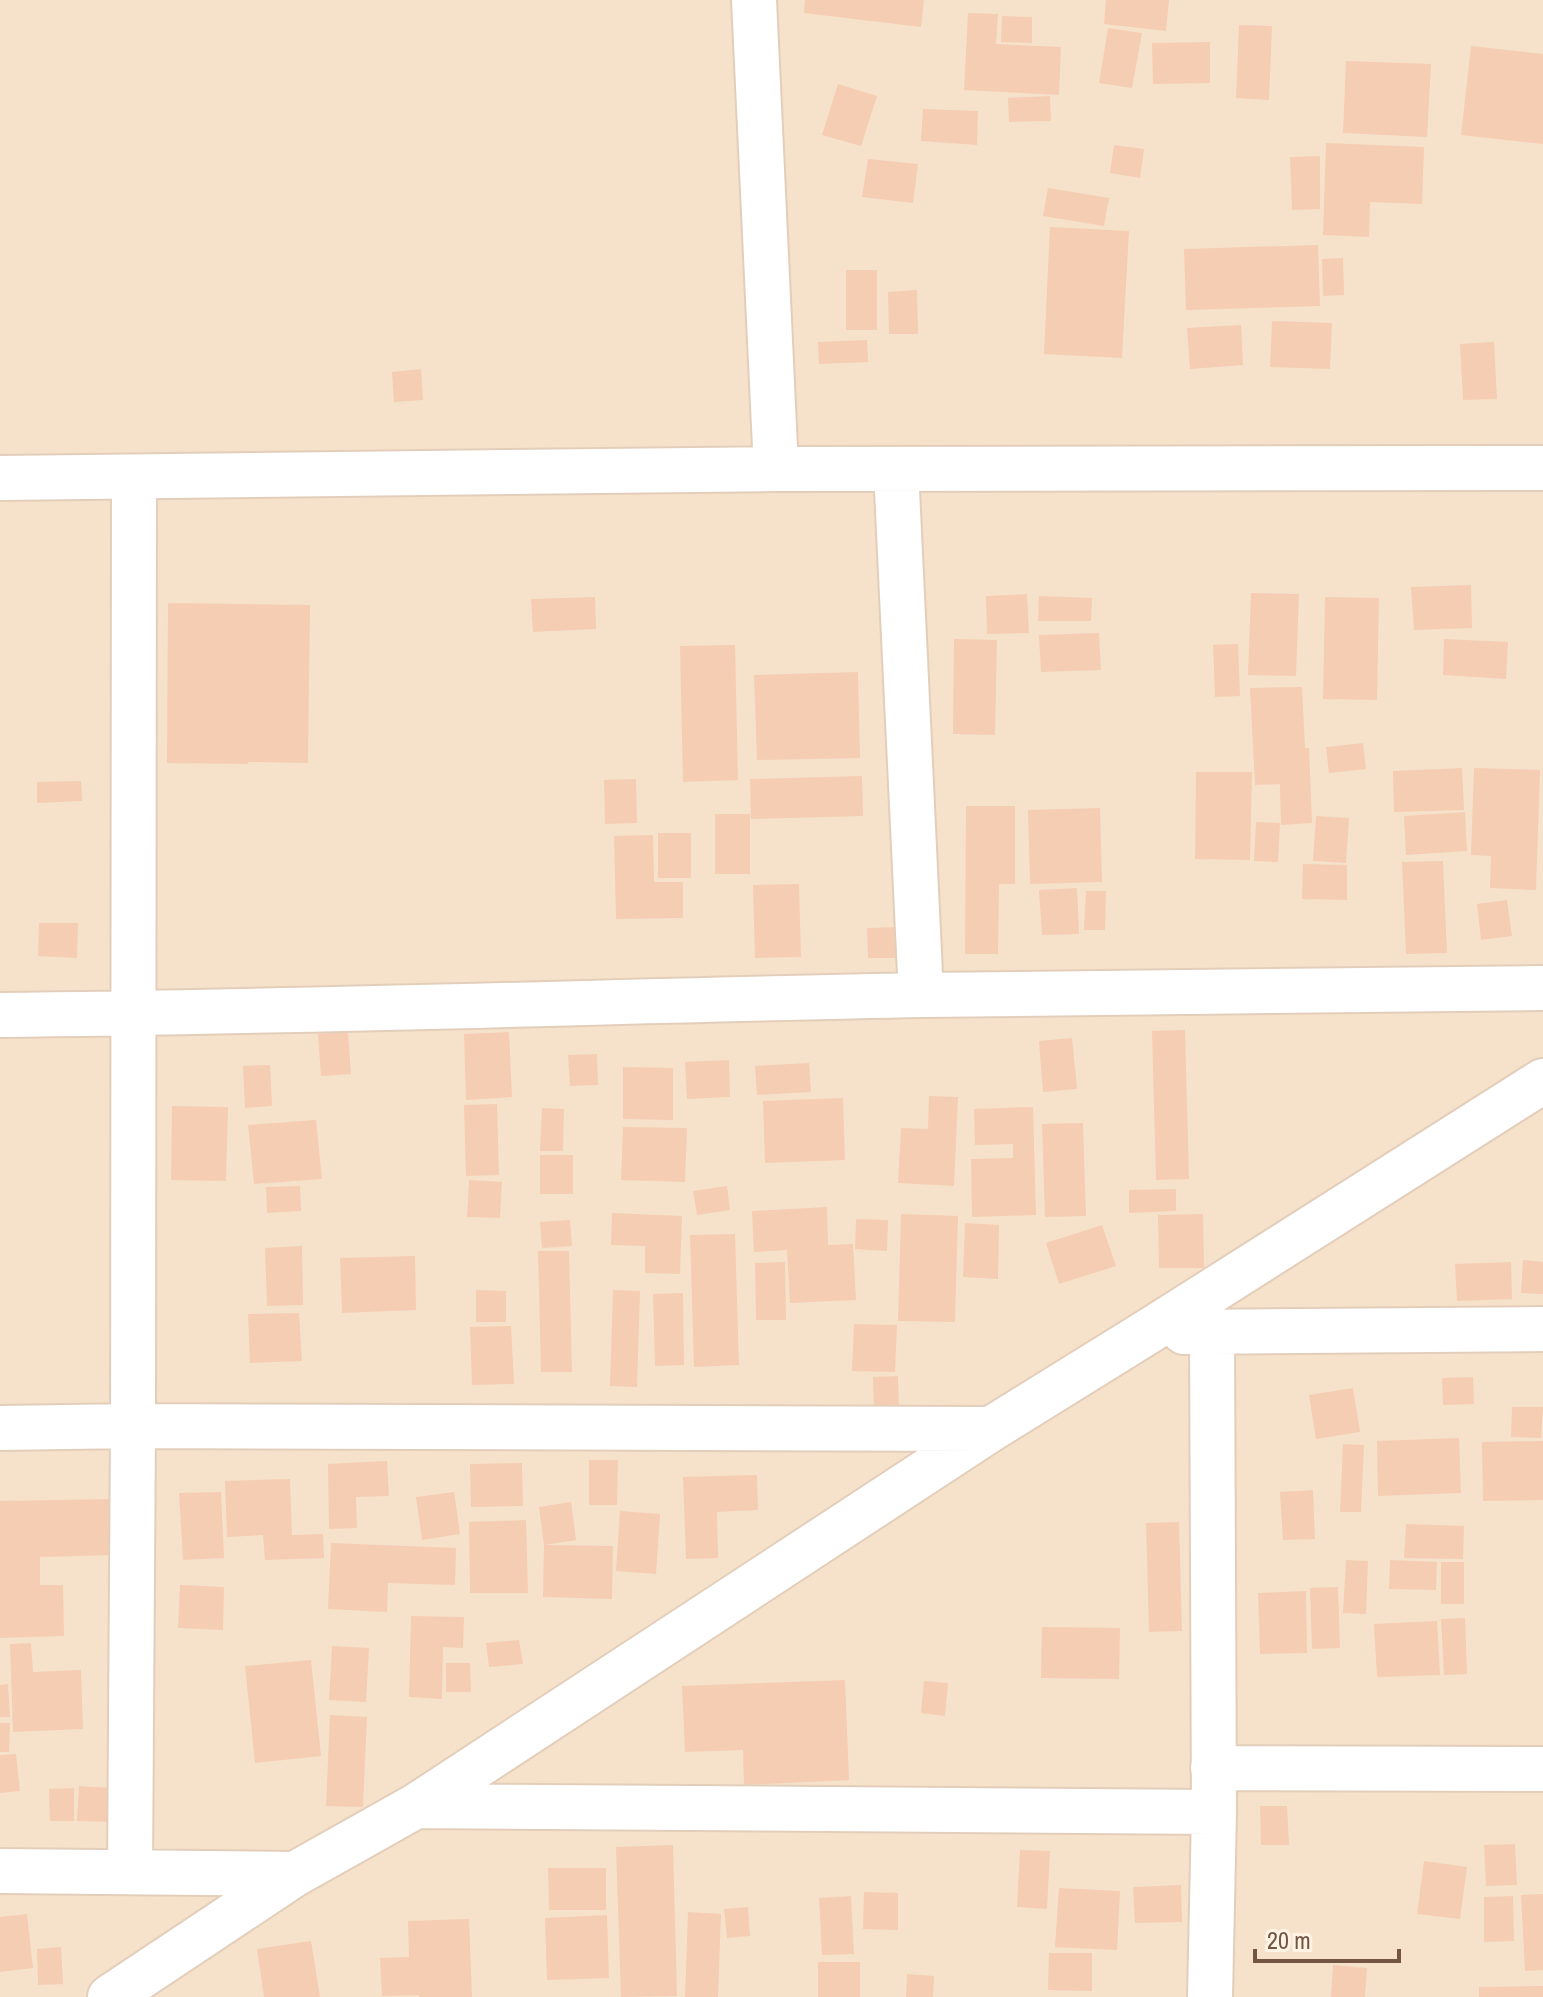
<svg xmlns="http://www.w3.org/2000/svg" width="1543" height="1997" font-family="'Archivo Narrow',sans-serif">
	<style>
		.residential { fill: #f6e2ca }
		.building { fill: #f5cdb2 }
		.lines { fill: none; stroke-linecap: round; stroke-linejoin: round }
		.minor-casing { stroke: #e3cebb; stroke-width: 48 }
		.minor { stroke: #fff; stroke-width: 44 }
	</style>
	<rect width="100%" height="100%" fill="#fef1dc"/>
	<!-- residential -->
	<path class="residential" d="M0 0H1543V1997H0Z"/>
	<!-- building -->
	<path class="building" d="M805 0H924L921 27 804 13Z
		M1106 0H1169L1166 31 1104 24Z
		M968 13 998 14 996 44 1061 47 1059 95 964 90Z
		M1002 16 1032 17V43L1001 42Z
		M1239 25 1272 26 1269 100 1236 98Z
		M1108 28 1142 33 1132 88 1099 83Z
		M1210 42V83L1153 84 1152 43Z
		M1471 46 1543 54V144L1461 135Z
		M1346 61 1431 64 1427 137 1343 133Z
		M838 84 877 96 861 146 822 135Z
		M1050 96 1051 121 1009 122 1008 98Z
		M923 109 978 111 977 145 921 141Z
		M1326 143 1424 147 1422 204 1370 202 1369 237 1323 235Z
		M1114 145 1144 149 1140 178 1110 173Z
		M1320 156V209L1292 210 1290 157Z
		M868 159 918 164 913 203 862 197Z
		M1048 188 1109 198 1104 226 1043 216Z
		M1050 227 1129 231 1122 358 1044 354Z
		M1318 245 1320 306 1186 310 1184 249Z
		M1343 258 1344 295 1323 296 1322 259Z
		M846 270H877V330H846Z
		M917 290 918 334H889L888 292Z
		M1272 321 1332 323 1330 369 1270 367Z
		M1241 325 1243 365 1190 369 1187 328Z
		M867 340 868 362 819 364 818 342Z
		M1494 342 1497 399 1463 400 1460 344Z
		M421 369 423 400 394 402 392 372Z
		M1471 585 1472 628 1414 630 1411 587Z
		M1251 593 1299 594 1296 676 1248 675Z
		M1027 594 1029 633 987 634 986 596Z
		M1039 596 1092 598 1091 621H1038Z
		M595 597 596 629 533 632 531 599Z
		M1325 597 1379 598 1377 700 1323 699Z
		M168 603 310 605 308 763 248 762V764L167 763Z
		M1099 633 1101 670 1041 672 1039 635Z
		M954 639 997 640 995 735 953 734Z
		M1444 639 1508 642 1506 679 1443 675Z
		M1238 644 1240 696 1215 697 1213 645Z
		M735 645 738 780 683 782 680 646Z
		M858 672 860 758 757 760 754 675Z
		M1302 687 1305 748H1309L1312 823 1281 825 1280 784 1255 785 1250 688Z
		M1363 743 1366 769 1329 773 1326 747Z
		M1462 768 1464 810 1394 812 1393 771Z
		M1474 768 1540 770 1536 890 1490 888 1491 856 1471 855Z
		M1196 772H1252L1250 860 1195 859Z
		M862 776 863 816 751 819 750 779Z
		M636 779 637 823 605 824 604 780Z
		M81 781 82 801 37 803V782Z
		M966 806H1015V884H999L998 954H965Z
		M1100 808 1102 882 1030 884 1028 810Z
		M1465 812 1467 851 1406 855 1404 816Z
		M715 814H750V874H715Z
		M1316 816 1349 818 1346 863 1313 861Z
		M1256 822 1280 823 1278 862 1254 861Z
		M658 833H691V878H658Z
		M653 835 654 882H683V918L616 919 614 836Z
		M1443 861 1447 953 1406 954 1402 862Z
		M1303 864 1347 865V900L1302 899Z
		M799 884 801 957 755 958 753 885Z
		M1077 888 1079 934 1042 935 1039 890Z
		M1086 891H1106L1105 930H1084Z
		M1507 900 1512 936 1481 940 1477 904Z
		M39 923H78L77 958 38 956Z
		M900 927 901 958H868L867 928Z
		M1185 1030 1189 1179 1156 1180 1152 1031Z
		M348 1032 351 1074 321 1076 318 1034Z
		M509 1032 512 1097 466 1100 464 1034Z
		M1072 1038 1077 1089 1043 1092 1039 1041Z
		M597 1054 598 1085 570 1086 568 1055Z
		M729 1060 730 1097 687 1099 685 1062Z
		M809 1063 811 1092 757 1095 755 1066Z
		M270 1065 272 1106 245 1108 243 1066Z
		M623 1067 673 1068V1120L623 1119Z
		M929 1096 958 1097 954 1186 898 1183 901 1128 928 1129Z
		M843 1098 845 1160 765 1163 763 1101Z
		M497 1104 499 1175 466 1176 464 1105Z
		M172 1106 228 1107 226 1181 171 1180Z
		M1033 1107 1036 1215 972 1217 971 1159 1013 1158V1144L975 1145 974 1109Z
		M542 1108 564 1109 563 1151H540Z
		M316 1120 322 1179 254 1184 248 1125Z
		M1083 1123 1086 1216 1045 1217 1042 1124Z
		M623 1127 687 1128 685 1182 621 1180Z
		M540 1155H573V1194H540Z
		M469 1180 502 1182 500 1218 467 1217Z
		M300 1186 301 1211 267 1213 266 1187Z
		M727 1186 730 1210 697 1215 693 1191Z
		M1176 1189V1211L1129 1213V1190Z
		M827 1207 828 1245 853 1244 856 1300 790 1303 787 1250 754 1252 752 1211Z
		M612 1213 682 1216 680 1274 645 1273V1246L611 1245Z
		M901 1214 958 1216 955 1322 898 1321Z
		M1203 1214 1204 1268H1159L1158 1215Z
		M856 1219 888 1220 887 1251 855 1249Z
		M570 1220 572 1246 542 1248 540 1222Z
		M965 1223 999 1225 998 1279 963 1277Z
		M1102 1225 1116 1266 1059 1284 1046 1243Z
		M735 1234 739 1365 694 1367 690 1235Z
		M302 1246 303 1305 267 1306 265 1248Z
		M538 1251H569L572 1372H541Z
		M415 1256 416 1310 342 1313 340 1258Z
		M1523 1260 1543 1262V1294L1521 1293Z
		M785 1262 786 1320H756L755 1263Z
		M1511 1262 1512 1299 1457 1301 1455 1264Z
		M476 1290 506 1291V1322H476Z
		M613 1290 640 1291 637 1387 610 1386Z
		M683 1293 684 1365 655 1366 653 1294Z
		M299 1313 302 1361 250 1363 248 1314Z
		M854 1324 897 1325 895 1372 852 1371Z
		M511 1326 514 1384 472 1385 470 1327Z
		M898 1376 899 1413 874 1414 873 1377Z
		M1473 1377 1474 1404 1443 1405 1442 1378Z
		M1353 1388 1360 1432 1316 1439 1309 1395Z
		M1512 1407H1543L1541 1438 1511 1437Z
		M1459 1438 1461 1493 1378 1496 1377 1441Z
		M1543 1441V1500L1483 1501 1482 1442Z
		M1343 1444 1364 1445 1361 1512H1340Z
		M589 1460H618L617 1505H589Z
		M387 1461 389 1496 356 1497 357 1528 329 1529 328 1464Z
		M522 1463 523 1506 471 1507 470 1464Z
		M757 1475 758 1510 717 1512 718 1558 686 1559 683 1477Z
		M290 1479 292 1535 323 1534 324 1558 265 1560 263 1535 227 1537 225 1481Z
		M1313 1490 1315 1539 1283 1540 1280 1492Z
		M221 1492 224 1558 183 1560 179 1493Z
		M454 1492 460 1534 422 1540 416 1497Z
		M115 1499 116 1555 40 1557V1585H63L64 1636 0 1638V1501Z
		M571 1502 576 1540 544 1545 539 1507Z
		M620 1511 660 1514 656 1574 616 1571Z
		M526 1520 528 1593H470L469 1522Z
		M1179 1522 1182 1631 1149 1632 1146 1523Z
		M1406 1524 1464 1526 1463 1559 1404 1558Z
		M331 1543 456 1548 455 1585 388 1583 387 1612 328 1609Z
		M544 1545 613 1546 612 1599 543 1597Z
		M1346 1560 1368 1561 1366 1614 1343 1613Z
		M1390 1560 1437 1562 1436 1590 1389 1589Z
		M1441 1562H1464V1604H1441Z
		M180 1585 224 1587 223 1630 178 1628Z
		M1338 1587 1340 1648 1312 1649 1310 1588Z
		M1306 1591 1307 1653 1260 1654 1258 1593Z
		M411 1616 464 1617 463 1648 443 1647 442 1699 409 1697Z
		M1465 1618 1467 1674 1444 1675 1441 1619Z
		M1437 1621 1440 1675 1377 1677 1374 1624Z
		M1042 1627 1120 1628 1119 1679 1041 1678Z
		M519 1640 523 1664 489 1667 486 1643Z
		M31 1643 33 1672 81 1670 83 1729 13 1732 10 1644Z
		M332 1646 369 1648 366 1702 329 1700Z
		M311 1660 321 1756 255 1763 245 1666Z
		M446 1663H470L471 1692H446Z
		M845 1680 849 1780 744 1785 743 1750 685 1752 682 1686Z
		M924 1681 948 1683 945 1716 921 1713Z
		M8 1684 10 1717H0V1685Z
		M330 1715 367 1717 363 1807 326 1806Z
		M0 1723H10L9 1752H0Z
		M16 1754 20 1791 0 1793V1755Z
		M79 1786 113 1788 111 1822 77 1821Z
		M74 1788V1821H50L49 1789Z
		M1260 1806H1287L1289 1845H1261Z
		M1515 1844 1517 1885 1486 1886 1484 1845Z
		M673 1845 677 1996 621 1997 616 1847Z
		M1020 1850 1050 1851 1047 1909 1017 1907Z
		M1424 1861 1467 1867 1460 1919 1417 1914Z
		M548 1868H606V1910H549Z
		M1181 1885 1182 1922 1135 1923 1133 1887Z
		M1059 1888 1120 1891 1117 1950 1055 1947Z
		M864 1892 898 1893V1930L863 1929Z
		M1543 1894V1970L1525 1971 1521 1895Z
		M851 1896 854 1954 822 1955 819 1898Z
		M1513 1896 1514 1941 1484 1942V1897Z
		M748 1907 750 1936 727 1938 724 1909Z
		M688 1912 721 1914 718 1997H685Z
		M27 1914 33 1968 0 1972V1917Z
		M607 1915 609 1978 547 1980 545 1918Z
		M469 1919 472 1997H419V1995L382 1996 380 1958 409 1957 408 1921Z
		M311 1941 320 1997H264L257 1949Z
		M61 1947 63 1984 38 1985 37 1949Z
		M1049 1953H1092V1991L1048 1990Z
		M818 1962H860V1997H818Z
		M1333 1965 1367 1968 1365 1997H1331Z
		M907 1974 934 1976 933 1997H906Z
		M1543 1986V1997H1479V1987Z"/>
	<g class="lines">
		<defs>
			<path id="minor" d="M754 0 776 469
				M896 469 921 995
				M0 478 776 469 1543 468
				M0 1015C308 1012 615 1001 923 995 1129 991 1336 989 1543 988
				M1184 1332 1543 1329
				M0 1428 133 1426 991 1429
				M1213 1768 1543 1769
				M416 1806 1214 1812
				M0 1871 295 1874
				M130 1872 133 1426 134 477
				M110 1997 295 1874 416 1806 991 1429 1149 1331 1543 1081
				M1210 1997 1214 1812 1212 1332"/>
		</defs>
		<!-- minor casing -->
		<use href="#minor" class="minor-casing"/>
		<!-- minor -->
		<use href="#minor" class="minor"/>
	</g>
	<!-- scale -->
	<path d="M1255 1949v12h144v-12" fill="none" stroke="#745544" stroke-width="4"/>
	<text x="1267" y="1949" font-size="24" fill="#745544" stroke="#fff4e4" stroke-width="6" paint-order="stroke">20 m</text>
</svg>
